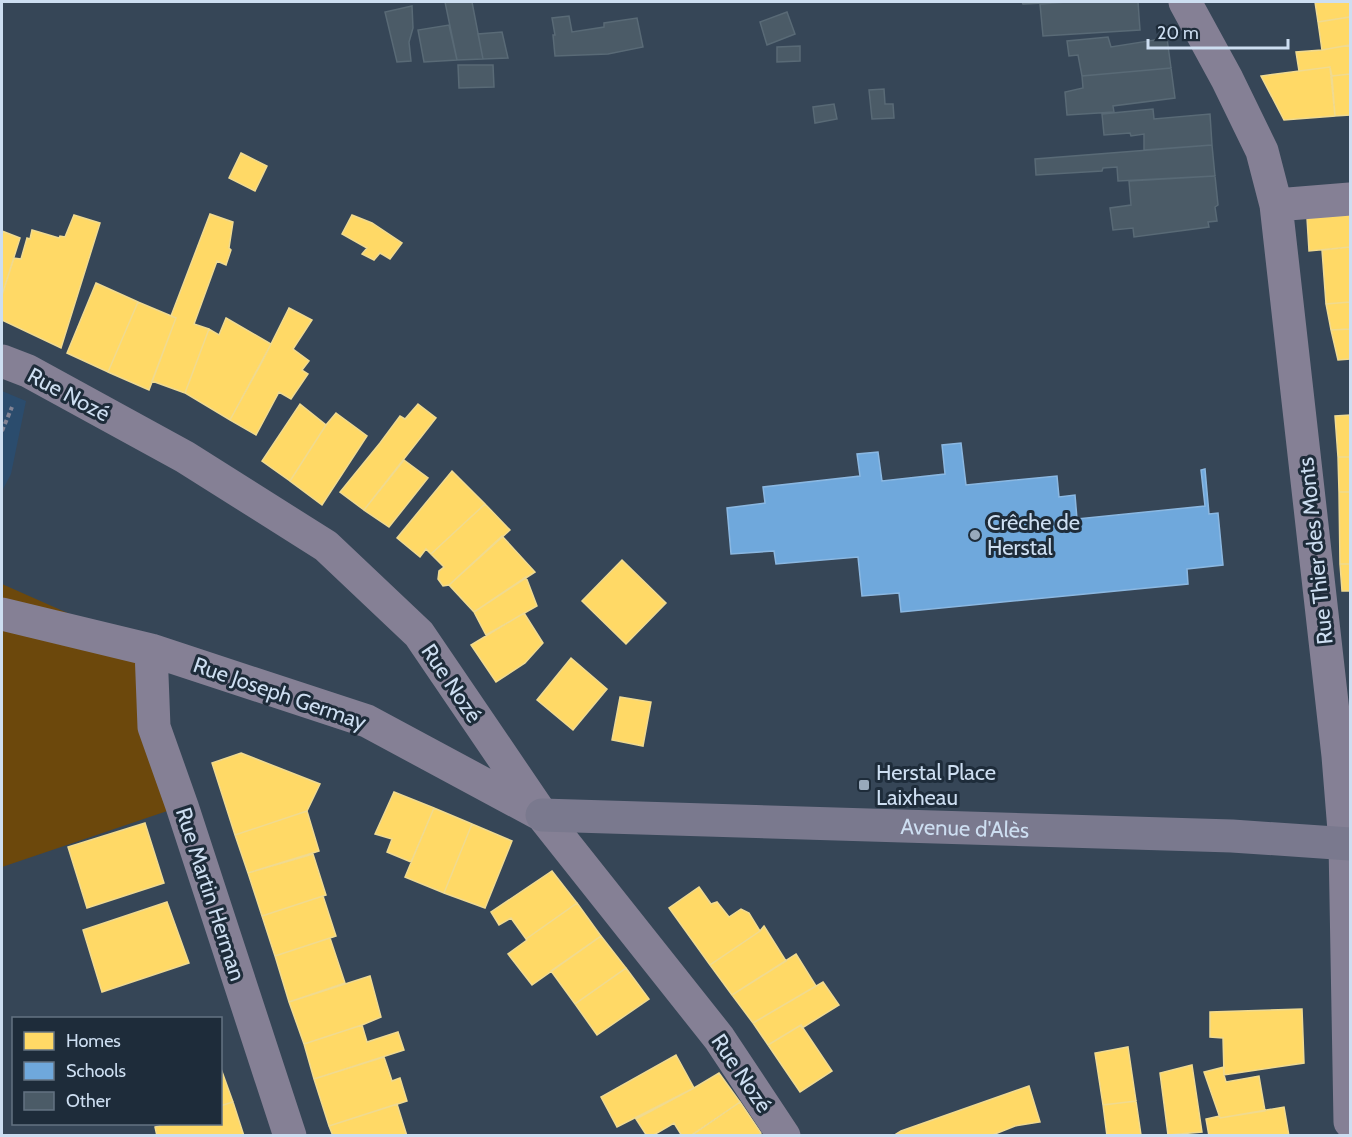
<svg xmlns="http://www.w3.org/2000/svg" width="1352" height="1137" font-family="Cabin,sans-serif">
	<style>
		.built { fill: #2b4c6d }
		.green { fill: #6c480c }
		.homes { fill: #ffd966; stroke: #f0da90; stroke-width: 1.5 }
		.schools { fill: #6fa8dc; stroke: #8bb8e2; stroke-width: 1.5 }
		.building { fill: #4b5b67; stroke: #596a76; stroke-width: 1.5 }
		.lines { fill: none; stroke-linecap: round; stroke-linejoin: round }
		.path { stroke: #828394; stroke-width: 4; stroke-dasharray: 4.5 3; stroke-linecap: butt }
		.street { stroke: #858095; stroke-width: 33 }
		.secondary { stroke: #7a798e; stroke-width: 33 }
		.poi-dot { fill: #98a9bb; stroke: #1e2c3a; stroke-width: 2 }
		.labels { text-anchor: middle; stroke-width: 6; stroke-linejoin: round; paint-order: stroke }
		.street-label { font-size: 22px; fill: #cddef1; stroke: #1e2c3a }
		.poi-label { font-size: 22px; fill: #cddef1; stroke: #1e2c3a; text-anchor: start }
	</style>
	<rect width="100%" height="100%" fill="#364657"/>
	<!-- built -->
	<path class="built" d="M2 391 26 401 11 474 2 491Z"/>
	<!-- green -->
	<path class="green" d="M2 584 151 650 182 806 2 867Z"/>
	<!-- homes -->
	<path class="homes" d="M1315 2H1350V17L1318 22Z
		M1350 17V45L1322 50 1318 22Z
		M1350 45V74L1332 76 1330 67 1299 71 1296 52 1322 50Z
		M1330 67 1335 116 1284 120 1261 76Z
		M1350 74V115L1335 116 1332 76Z
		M241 153 267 166 255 191 229 178Z
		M210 214 233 222 229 248 231 250 226 265 217 261 194 324 209 329 185 393 152 381 176 318 171 316Z
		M74 215 100 223 61 348 2 320V295L14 258 21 259 27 238 30 239 32 230 59 238 60 236 65 237Z
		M352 215 372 223 402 243 390 259 380 253 374 260 362 254 367 248 342 234Z
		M1350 215V247L1309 251 1307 218Z
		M2 231 20 238 2 295Z
		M1350 247V302L1326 304 1322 250Z
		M96 283 138 302 108 372 67 353Z
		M138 302 176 318 149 390 108 372Z
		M1350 302V329L1331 330 1326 304Z
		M289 308 312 320 293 349 309 361 302 370 308 374 291 399 279 392 256 435 230 420 263 360Z
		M226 318 271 344 230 420 185 393 209 329 219 335Z
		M1350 329V359L1338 360 1331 330Z
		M300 404 326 425 290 481 262 461Z
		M418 404 436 418 364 510 340 492 380 443 400 416 405 419Z
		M336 413 367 436 322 505 290 481 326 425Z
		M1350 415V457H1338L1335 416Z
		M1338 457H1350V492H1339Z
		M404 460 428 478 389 527 364 510Z
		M452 471 485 504 431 554 426 549 420 557 397 538Z
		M1339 492H1350V564H1340Z
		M485 504 510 530 449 585 443 586 438 579 439 571 444 567 431 554Z
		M502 536 535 572 474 612 449 585Z
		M622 560 666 603 626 644 582 601Z
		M1340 564H1350V591H1342Z
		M526 577 537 606 486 635 474 612Z
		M524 613 543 643 525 663 496 682 471 645Z
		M571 658 607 689 573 730 537 700Z
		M620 697 651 702 643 746 612 740Z
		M241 753 320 784 307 811 235 835 212 763Z
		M394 792 434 808 411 862 387 852 392 839 375 834Z
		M434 808 472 824 444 893 405 877Z
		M307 811 319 851 248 873 235 835Z
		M145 823 164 883 87 908 68 847Z
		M472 824 512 841 485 908 444 893Z
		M313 854 326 895 262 916 248 873Z
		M552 871 577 903 526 939 511 918 499 925 491 912Z
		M699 887 711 904 717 902 729 917 741 909 749 913 760 931 710 965 669 908Z
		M323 896 336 936 275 956 262 916Z
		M167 902 189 963 102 992 83 930Z
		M577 903 601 936 532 985 508 954 527 940 526 939Z
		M764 926 786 961 732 995 710 965 760 931Z
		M601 936 626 968 575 1004 551 971Z
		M330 938 345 983 289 1002 275 956Z
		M796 954 816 986 753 1023 732 995Z
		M626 968 649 999 597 1035 575 1004Z
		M370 976 381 1017 362 1025 304 1044 289 1002Z
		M823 982 839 1005 802 1028 801 1025 768 1045 753 1023Z
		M1302 1009 1304 1063 1224 1075 1223 1038 1210 1037V1012Z
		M362 1025 367 1042 398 1032 404 1050 314 1079 304 1044Z
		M801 1025 832 1071 800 1092 768 1045Z
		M1128 1047 1136 1101 1103 1105 1095 1053Z
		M676 1055 694 1088 617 1127 601 1097Z
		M384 1057 392 1081 400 1078 407 1101 329 1126 314 1079Z
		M1192 1065 1202 1132 1168 1135 1160 1073Z
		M220 1066 233 1102 220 1106Z
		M1224 1067V1075L1226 1082 1259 1076 1265 1111 1220 1118 1204 1072Z
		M719 1073 740 1102 690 1136H682L674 1123 652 1136H647L636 1119 694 1088Z
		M1029 1086 1040 1122 1015 1126 990 1136H893L901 1131Z
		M1136 1101 1141 1135 1107 1136 1103 1105Z
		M233 1102 244 1136H157L155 1127 166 1124H220V1106Z
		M740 1102 761 1133 757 1136H691Z
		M397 1104 407 1136H333L329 1126Z
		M1284 1107 1289 1136H1209L1206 1119 1219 1116 1220 1118Z"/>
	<!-- schools -->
	<path class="schools" d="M961 443 966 485 1057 476 1059 497 1075 495 1077 519 1205 506 1201 470 1205 469 1209 514 1218 513 1223 565 1187 569 1188 584 901 612 899 593 862 596 858 557 776 564 774 551 731 554 727 508 765 503 763 487 860 476 857 454 878 452 882 481 945 474 942 445Z"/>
	<!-- building -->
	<path class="building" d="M445 2H472L483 59 457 60Z
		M1022 2H1067L1023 4Z
		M1067 2H1138L1140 30 1043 36 1040 4Z
		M412 6 413 28 409 42 411 61 397 62 385 12Z
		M787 12 795 34 767 45 760 22Z
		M569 16 572 32 604 27V23L637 18 643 47 608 54 555 56 553 35H555L552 18Z
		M449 25 457 60 424 62 418 30Z
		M502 32 508 58 483 59 478 34Z
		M1108 37 1111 47 1167 38 1171 68 1082 76 1078 55 1069 56 1067 41Z
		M800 46V61L777 62V47Z
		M458 65H493L494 87 459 88Z
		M1171 68 1175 98 1113 106 1114 112 1067 115 1065 92 1083 88 1082 76Z
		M884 89 885 104H893L894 118 872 119 869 90Z
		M834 104 837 119 815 123 813 107Z
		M1153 109 1154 119 1210 114 1212 145 1144 150V134L1131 136 1130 133 1104 135 1102 114Z
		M1212 145 1215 176 1118 181 1117 167 1103 168 1102 171 1036 175 1035 159Z
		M1215 176 1218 205 1215 207 1217 221 1208 222 1209 227 1134 237 1133 228 1113 230 1110 208 1131 205 1129 181Z"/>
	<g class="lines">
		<!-- path -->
		<path class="path" d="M2 431 12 407"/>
		<!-- street -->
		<path class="street" d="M1185 2 1227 79 1262 151 1276 205 1338 756 1345 843 1350 1122
			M1276 205 1350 199
			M2 361 28 371 185 457 326 546 419 634 542 815 719 1038 784 1136
			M2 614 151 650 367 721 538 813
			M151 650 154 727 182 806 290 1136"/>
		<!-- secondary -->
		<path class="secondary" id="s1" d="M542 815 1232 836 1350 844"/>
	</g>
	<!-- markers -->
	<g class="poi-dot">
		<circle cx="975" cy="535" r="6"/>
		<rect x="858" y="779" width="12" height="12" rx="3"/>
	</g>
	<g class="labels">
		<!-- street labels -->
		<g class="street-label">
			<text transform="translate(69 394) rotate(28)" y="8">Rue Nozé</text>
			<text transform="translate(1315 551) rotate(-96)" y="8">Rue Thier des Monts</text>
			<text transform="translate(452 683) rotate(56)" y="8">Rue Nozé</text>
			<text transform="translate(280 693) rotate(19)" y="8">Rue Joseph Germay</text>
			<text dy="8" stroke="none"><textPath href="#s1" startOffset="423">Avenue d'Alès</textPath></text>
			<text transform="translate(211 894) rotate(72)" y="8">Rue Martin Herman</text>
			<text transform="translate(742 1073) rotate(56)" y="8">Rue Nozé</text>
		</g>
		<!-- poi labels -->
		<g class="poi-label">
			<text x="987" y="530">Crêche de<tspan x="987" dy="25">Herstal</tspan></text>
			<text x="876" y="780">Herstal Place<tspan x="876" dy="25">Laixheau</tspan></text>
		</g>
	</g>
	<!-- border -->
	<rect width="1352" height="1137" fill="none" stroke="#cddef1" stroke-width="6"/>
	<!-- legend -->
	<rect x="12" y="1017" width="210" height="108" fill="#1e2c3a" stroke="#647383" stroke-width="1.5"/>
	<rect x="24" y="1032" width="30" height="18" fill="#ffd966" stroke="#647383" stroke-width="1.5"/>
	<text x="66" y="1047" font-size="18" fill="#cddef1">Homes</text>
	<rect x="24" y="1062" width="30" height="18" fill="#6fa8dc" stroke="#647383" stroke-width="1.5"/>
	<text x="66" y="1077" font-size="18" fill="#cddef1">Schools</text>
	<rect x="24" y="1092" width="30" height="18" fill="#4b5b67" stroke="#647383" stroke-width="1.5"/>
	<text x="66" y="1107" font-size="18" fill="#cddef1">Other</text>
	<!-- scale -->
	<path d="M1148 39v9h140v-9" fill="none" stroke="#cddef1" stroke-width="3"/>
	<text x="1157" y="39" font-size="18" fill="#cddef1" stroke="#1e2c3a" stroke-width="4.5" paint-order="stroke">20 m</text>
</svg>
